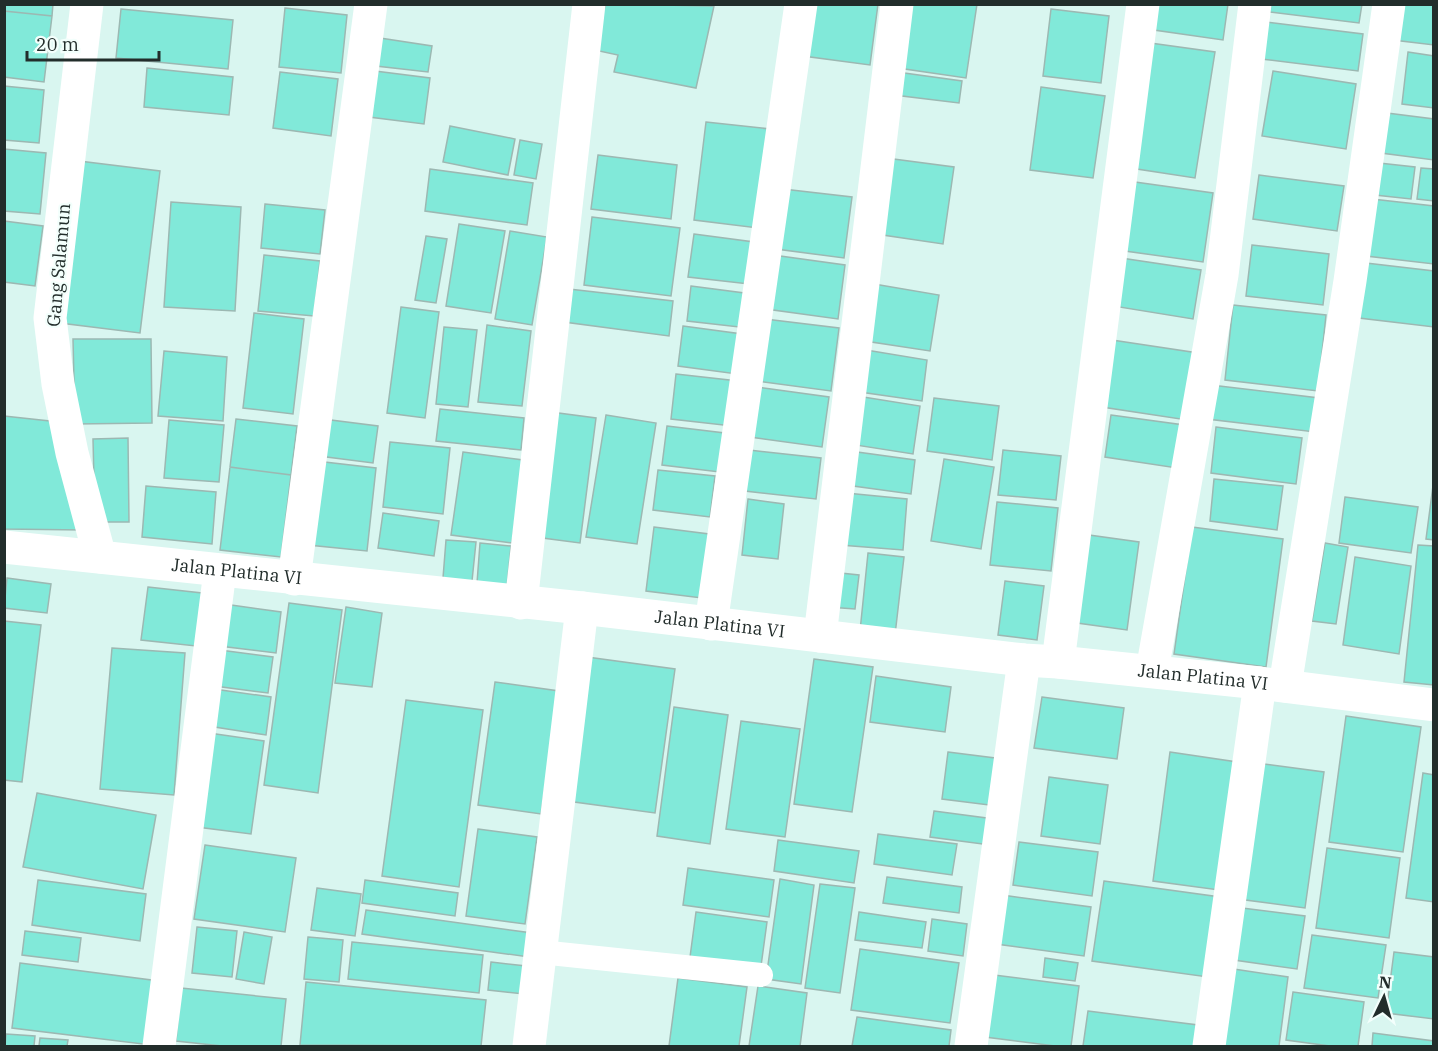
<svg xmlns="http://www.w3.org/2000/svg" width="1438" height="1051" font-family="'IBM Plex Serif',serif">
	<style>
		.building { fill: #81e9d9; stroke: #9cb8b2; stroke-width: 1.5 }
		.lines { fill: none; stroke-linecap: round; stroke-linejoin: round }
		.service { stroke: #fff; stroke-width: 24 }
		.minor { stroke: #fff; stroke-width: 33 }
		.labels { text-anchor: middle; stroke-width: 4.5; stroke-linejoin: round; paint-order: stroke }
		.street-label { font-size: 18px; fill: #222d2b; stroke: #f3fffc }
	</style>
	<rect width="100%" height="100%" fill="#d9f6f0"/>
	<!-- building -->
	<path class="building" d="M4 4H53L52 16 4 11Z
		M606 4 714 6 696 88 614 72 618 55 590 49Z
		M810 4H878L870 65 803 56Z
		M906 4H977L966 78 898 68Z
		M1150 4H1228L1223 40 1147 29Z
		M1271 4H1362L1359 23 1270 12Z
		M1398 4 1434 5V45L1393 40Z
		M285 8 347 15 341 73 279 67Z
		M121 9 233 20 228 69 116 58Z
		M1051 9 1109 16 1101 83 1043 76Z
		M4 11 52 16 44 82 4 77Z
		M1266 22 1363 34 1358 71 1261 59Z
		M380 38 432 46 428 72 376 66Z
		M1143 42 1215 52 1195 178 1124 167Z
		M1408 52 1434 56V108L1402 104Z
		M147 68 233 77 229 115 144 107Z
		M367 70 430 78 424 124 361 116Z
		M1273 71 1356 84 1346 149 1262 136Z
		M280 72 338 79 331 136 273 128Z
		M897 72 962 81 959 103 894 95Z
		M4 86 44 90 39 143 4 140Z
		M1041 87 1105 96 1093 178 1030 170Z
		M1387 113 1434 119V160L1381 153Z
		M706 122 770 129 758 228 694 220Z
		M450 126 515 139 508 175 443 162Z
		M520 140 542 144 536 179 514 175Z
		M4 149 46 153 40 214 4 211Z
		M598 155 677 165 671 219 591 209Z
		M886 158 954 167 943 244 876 234Z
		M79 161 160 171 140 333 60 323Z
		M1379 163 1415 167 1411 199 1375 195Z
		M1421 168 1434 169V201L1417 199Z
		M430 169 533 183 527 225 425 211Z
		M1259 175 1344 186 1337 231 1253 219Z
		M1128 181 1213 193 1203 262 1118 250Z
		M783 189 852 197 844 258 776 249Z
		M1372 199 1434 206V264L1366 256Z
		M171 202 241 207 235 311 164 307Z
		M265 204 325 210 320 254 261 248Z
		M592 217 680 228 671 296 584 285Z
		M4 221 43 226 35 286 4 282Z
		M459 224 505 231 491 313 446 306Z
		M510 231 547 237 532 325 495 319Z
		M694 234 754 242 749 284 688 277Z
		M426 236 447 239 436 303 415 300Z
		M1252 245 1329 254 1323 305 1246 296Z
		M264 255 320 261 314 316 258 311Z
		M773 255 845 265 838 319 766 309Z
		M1121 258 1201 270 1193 319 1113 306Z
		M1366 263 1434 271V327L1359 318Z
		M874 284 939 295 930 351 865 341Z
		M691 286 752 294 748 328 687 321Z
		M569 289 673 301 669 336 564 322Z
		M1233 305 1326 315 1318 391 1225 380Z
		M401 307 439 312 425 418 387 413Z
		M254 313 304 319 293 414 243 408Z
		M765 319 839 328 831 391 757 381Z
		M487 325 531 331 522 406 478 402Z
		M683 326 742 334 737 374 678 366Z
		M444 327 477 330 468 407 436 404Z
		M73 339H151L152 423 75 424Z
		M1112 340 1198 353 1187 420 1102 407Z
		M860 349 927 360 922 401 853 391Z
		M164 351 227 357 223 421 158 416Z
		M676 374 738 381 732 426 671 419Z
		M1211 385 1319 398 1315 432 1207 419Z
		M756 387 829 397 822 447 750 437Z
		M857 396 920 406 913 454 849 444Z
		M934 398 999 406 992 460 927 451Z
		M440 409 524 418 521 450 436 441Z
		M551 412 596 418 580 543 535 537Z
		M606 415 656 423 637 544 586 537Z
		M1111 415 1184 425 1177 468 1105 457Z
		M4 416 59 422 83 530 4 529Z
		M236 419 297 426 291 475 230 467Z
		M323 419 378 426 373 463 319 456Z
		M169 420 224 425 219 482 164 478Z
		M667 426 733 434 728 473 662 465Z
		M1216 427 1302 438 1296 484 1211 473Z
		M128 438 129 522H95L93 439Z
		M390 442 450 448 443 514 383 507Z
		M749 450 821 458 816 499 745 491Z
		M1003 450 1061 456 1056 500 998 495Z
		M850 451 915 460 911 494 846 485Z
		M463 452 523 460 512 543 451 535Z
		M944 459 994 467 981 549 931 541Z
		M316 461 376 468 367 551 308 545Z
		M230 467 291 475 281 557 220 550Z
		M658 470 715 476 710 517 653 510Z
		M1434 478V540L1426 539Z
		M1214 479 1283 486 1277 530 1210 521Z
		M146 486 216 492 212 544 142 537Z
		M846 493 907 499 903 550 840 545Z
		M1345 497 1418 507 1411 553 1339 543Z
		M748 499 784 504 778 559 742 555Z
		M997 502 1058 508 1051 571 990 565Z
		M383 513 439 521 434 556 378 548Z
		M654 527 717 535 710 599 646 591Z
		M1192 527 1283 539 1266 667 1174 654Z
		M1082 534 1139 542 1127 630 1070 622Z
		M446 540 476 542 472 581 443 578Z
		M480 543 511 546 507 586 477 583Z
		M1325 543 1348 547 1336 624 1312 621Z
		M1418 545 1434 546V685L1404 682Z
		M868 553 904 557 895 635 860 631Z
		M1355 557 1411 566 1399 654 1343 645Z
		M831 572 859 575 855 609 828 607Z
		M7 578 51 584 47 613 4 608Z
		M1005 581 1044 586 1037 640 998 635Z
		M148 587 202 593 196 646 141 640Z
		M217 603 281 612 276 653 211 645Z
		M289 603 342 610 318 793 264 785Z
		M346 607 382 613 372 687 335 683Z
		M4 621 41 625 22 782 4 780Z
		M112 648 185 653 174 795 100 789Z
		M212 649 273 657 268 693 207 685Z
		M587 657 675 669 655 813 567 801Z
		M814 659 873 667 852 812 794 804Z
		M876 676 951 687 945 732 870 722Z
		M495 682 559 691 541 814 478 805Z
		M207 688 271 697 266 735 202 725Z
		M1042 697 1124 708 1117 759 1034 748Z
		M406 700 483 710 459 887 382 876Z
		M674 707 728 715 710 844 657 836Z
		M1346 716 1421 727 1403 852 1329 842Z
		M741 721 800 729 785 837 726 829Z
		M202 732 264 741 251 834 189 826Z
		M948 752 1003 759 997 806 942 799Z
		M1170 752 1237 762 1219 890 1153 881Z
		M1256 763 1324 772 1305 908 1238 899Z
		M1423 773 1434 775V902L1406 898Z
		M1049 777 1108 785 1100 844 1041 836Z
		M37 793 156 815 143 889 23 867Z
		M934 811 994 819 990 845 930 837Z
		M478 829 537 837 525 924 466 916Z
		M878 834 957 844 952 875 874 864Z
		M778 840 859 851 854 883 774 871Z
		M1019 842 1098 852 1092 896 1013 885Z
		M205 845 296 858 285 932 194 919Z
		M1327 848 1400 858 1389 938 1316 928Z
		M688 868 774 880 769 917 683 905Z
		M887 877 962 887 959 913 883 903Z
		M780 879 814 885 801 984 766 979Z
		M38 880 146 894 140 941 32 925Z
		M365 880 458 893 455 916 362 903Z
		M1104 881 1220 897 1208 977 1092 961Z
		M820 884 855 888 840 993 805 988Z
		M317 888 361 894 355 936 311 930Z
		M1002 895 1091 907 1084 956 996 944Z
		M1234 907 1305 916 1297 969 1227 959Z
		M366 910 532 933 529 957 362 934Z
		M696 912 767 922 761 966 690 957Z
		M859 912 926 922 922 948 855 940Z
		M932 919 967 924 963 956 928 951Z
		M197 927 237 931 232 977 192 973Z
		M25 931 81 938 78 962 22 955Z
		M244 932 272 937 264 984 236 979Z
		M1312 935 1386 945 1378 998 1304 988Z
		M308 937 343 940 339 982 304 979Z
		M352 942 483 955 479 993 348 979Z
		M860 949 959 963 950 1023 851 1010Z
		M1394 952 1434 957V1019L1386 1013Z
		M1045 958 1078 963 1075 981 1043 977Z
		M491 962 526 966 524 994 488 990Z
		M20 963 159 981 151 1045 12 1028Z
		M1227 968 1288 977 1279 1046H1216Z
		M994 975 1079 986 1071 1046H1055L985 1037Z
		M678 978 747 987 739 1046H669Z
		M306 982 486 1000 481 1046 300 1045Z
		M758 986 807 993 800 1046H749Z
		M181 988 286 999 281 1046H222L176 1041Z
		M1293 992 1364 1002 1358 1046H1330L1286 1040Z
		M1088 1011 1198 1025 1195 1046H1083Z
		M857 1017 951 1030 949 1046H852Z
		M1373 1033 1434 1041 1433 1046H1372Z
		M6 1034 35 1036 34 1046H5Z
		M40 1038 68 1040 67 1046H39Z"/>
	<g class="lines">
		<!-- service -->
		<path class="service" d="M540 952 761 975"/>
		<!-- minor -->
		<g class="minor">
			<path d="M87 4 50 318 58 384 72 453 100 557"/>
			<path id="s1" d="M4 547 582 608 1024 660 1058 662 1260 683 1434 705"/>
			<path d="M294 579 371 4"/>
			<path d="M521 603 589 4"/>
			<path d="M711 624 801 4"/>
			<path d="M820 636 897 4"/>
			<path d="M1058 662 1143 4"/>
			<path d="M1152 671 1222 275 1255 4"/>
			<path d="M1285 686 1350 281 1389 4"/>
			<path d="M159 1046 220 571"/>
			<path d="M529 1046 582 608"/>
			<path d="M971 1046 1024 660"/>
			<path d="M1209 1046 1260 683"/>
		</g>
	</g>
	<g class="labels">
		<!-- street labels -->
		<g class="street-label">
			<text transform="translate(59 265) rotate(-85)" y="6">Gang Salamun</text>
			<text dy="6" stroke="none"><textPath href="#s1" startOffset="234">Jalan Platina VI</textPath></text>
			<text dy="6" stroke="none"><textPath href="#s1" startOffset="720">Jalan Platina VI</textPath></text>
			<text dy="6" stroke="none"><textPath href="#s1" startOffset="1206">Jalan Platina VI</textPath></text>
		</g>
	</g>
	<!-- border -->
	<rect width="1438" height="1051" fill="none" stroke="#222d2b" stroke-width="12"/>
	<!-- north arrow -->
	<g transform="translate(1384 997) rotate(5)" stroke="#f3fffc" stroke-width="4.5" paint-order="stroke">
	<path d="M0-4.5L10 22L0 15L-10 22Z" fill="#222d2b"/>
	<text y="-9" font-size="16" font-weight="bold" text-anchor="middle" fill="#222d2b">N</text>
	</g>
	<!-- scale -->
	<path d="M27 51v9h132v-9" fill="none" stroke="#222d2b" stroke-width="3"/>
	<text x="36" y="51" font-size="18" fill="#222d2b" stroke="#f3fffc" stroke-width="4.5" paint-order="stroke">20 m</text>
</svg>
